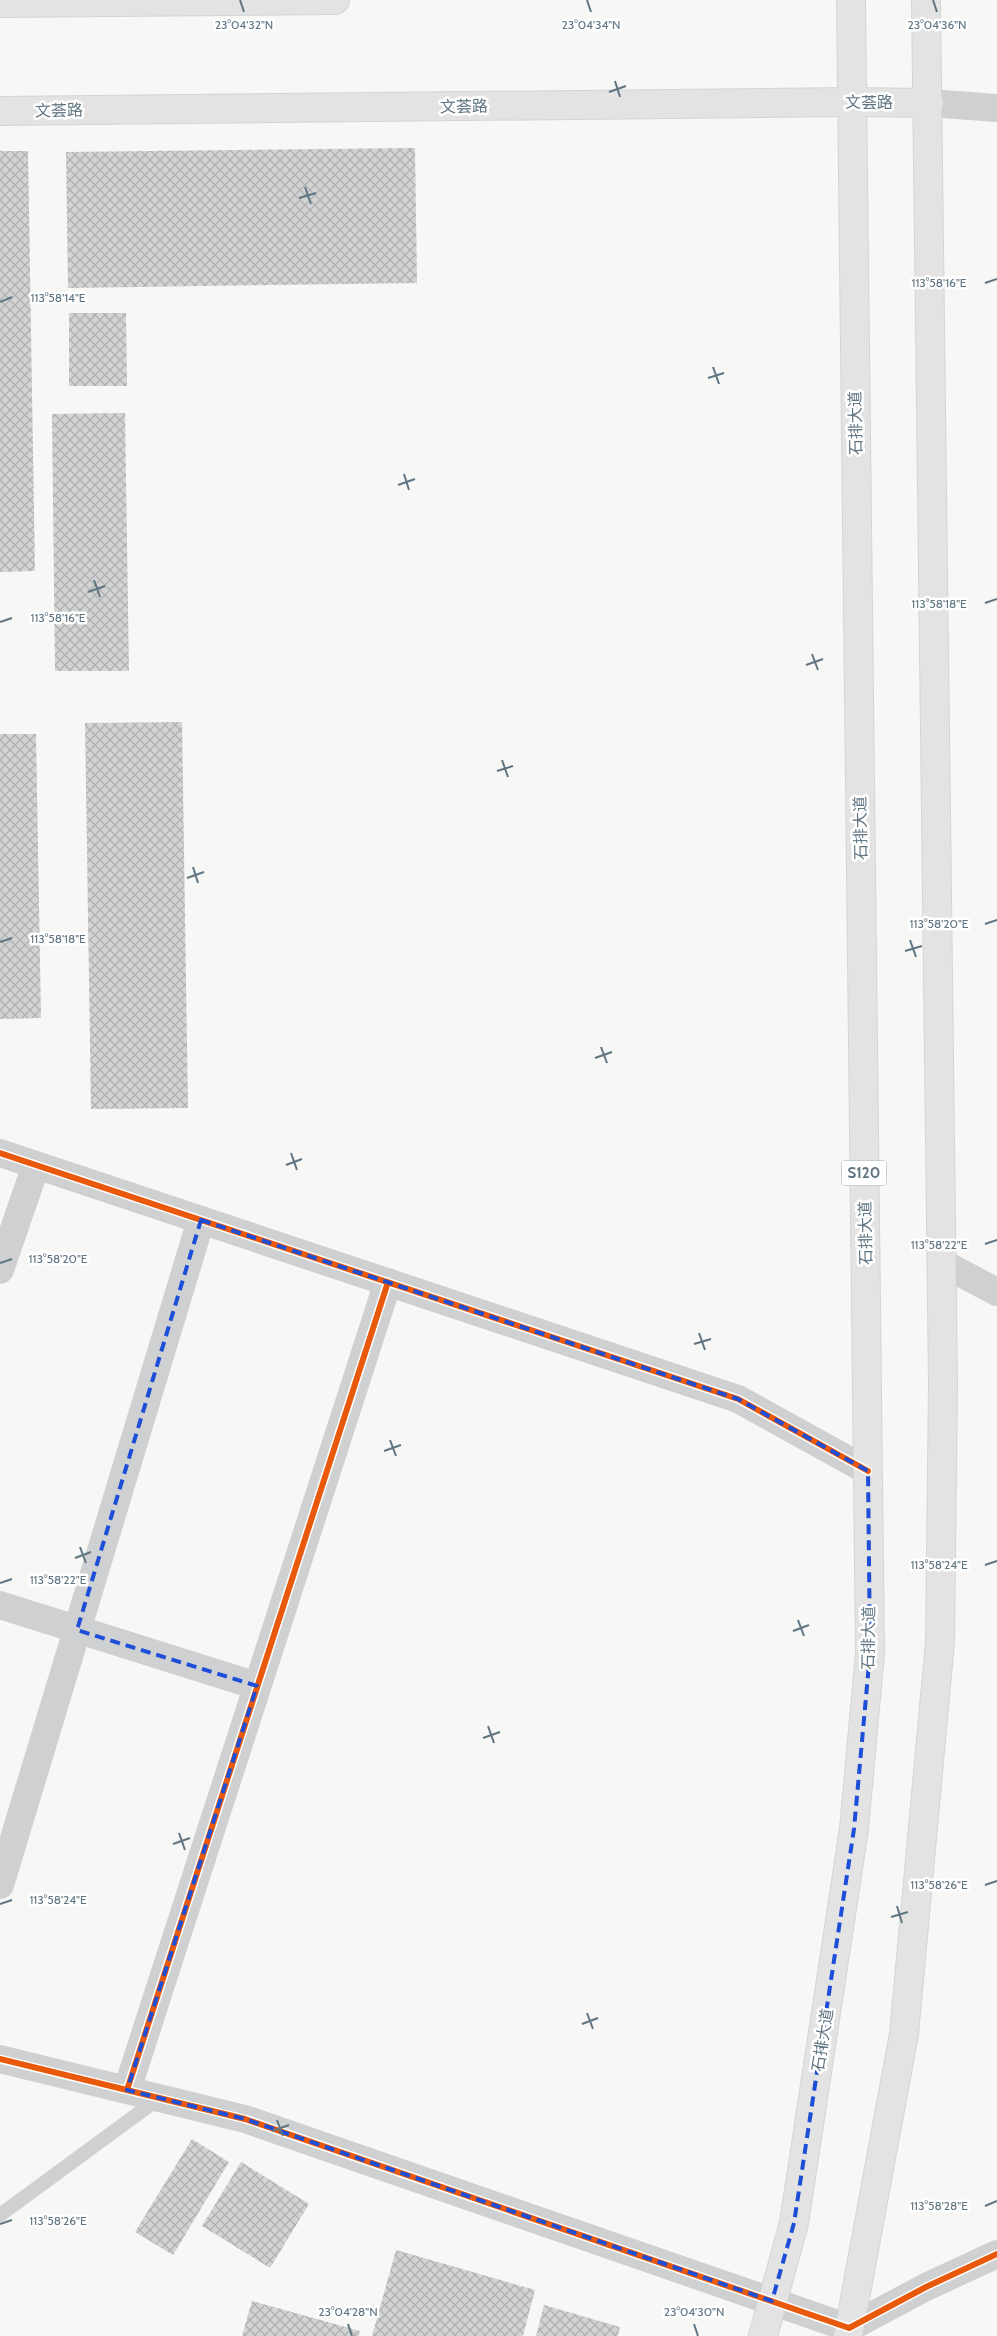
<svg xmlns="http://www.w3.org/2000/svg" width="997" height="2336" font-family="Cabin,'Noto Sans SC',sans-serif">
	<style>
		.building { fill: url(#building-cross-hatch) }
		.lines { fill: none; stroke-linecap: round; stroke-linejoin: round }
		.secondary-casing { stroke: #d3d5d5; stroke-width: 30 }
		.primary-casing { stroke: #d4d5d5; stroke-width: 30 }
		.lane { stroke: #cfd0d1; stroke-width: 14 }
		.street { stroke: #cfd0d1; stroke-width: 28 }
		.secondary { stroke: #e2e3e2; stroke-width: 28 }
		.primary { stroke: #e2e3e2; stroke-width: 28 }
		.cycleway-casing { stroke: #fff; stroke-width: 9 }
		.cycleway { stroke: #e8590c; stroke-width: 6 }
		.marked { fill: none; stroke: #1d4ed8; stroke-width: 4; stroke-dasharray: 10 6; stroke-linejoin: round }
		.ticks { fill: none; stroke: #607582; stroke-width: 2 }
		.labels { text-anchor: middle; stroke-width: 5; stroke-linejoin: round; paint-order: stroke }
		.shield { fill: #fff; stroke: #909ea8; stroke-width: 1 }
		.shield-label { font-size: 15px; font-weight: bold; fill: #607582 }
		.street-label { font-size: 16px; fill: #607582; stroke: #fff }
		.ticks-label { font-size: 12px; text-anchor: middle; fill: #607582; stroke: #fff; stroke-width: 5; stroke-linejoin: round; paint-order: stroke }
	</style>
	<defs>
		<pattern id="building-cross-hatch" width="8" height="8" patternUnits="userSpaceOnUse" patternTransform="scale(1.25)"><rect width="8" height="8" fill="#d2d3d3"/><path d="M0 0l8 8M0 8l8-8" fill="none" stroke="#aeb0b1"/></pattern>
	</defs>
	<rect width="100%" height="100%" fill="#f7f7f6"/>
	<!-- building -->
	<path class="building" d="M415 148 417 283 68 288 66 152Z
		M0 151H28L35 571 0 572Z
		M69 313H126L127 386H69Z
		M125 413 129 671H55L52 414Z
		M182 722 188 1108 91 1109 85 723Z
		M0 734H36L41 1018 0 1019Z
		M192 2139 229 2162 173 2255 135 2232Z
		M241 2162 309 2204 270 2268 202 2226Z
		M396 2250 535 2290 523 2336H372Z
		M252 2301 360 2331 359 2336H242Z
		M544 2305 620 2327 618 2336H536Z"/>
	<g class="lines">
		<defs>
			<path id="secondary" d="M0 3 335 0
				M0 111 851 102 929 103"/>
			<path id="primary" d="M763 2336 794 2223 854 1829 870 1653 851 0
				M848 2336 904 2034 940 1642 943 1384 926 0"/>
		</defs>
		<!-- secondary casing -->
		<use href="#secondary" class="secondary-casing"/>
		<!-- primary casing -->
		<use href="#primary" class="primary-casing"/>
		<!-- lane -->
		<path class="lane" d="M0 2215 158 2099"/>
		<!-- street -->
		<path class="street" d="M929 103 997 108
			M0 1153 738 1399 868 1471
			M942 1263 997 1292
			M0 1270 36 1165
			M0 1605 257 1686
			M0 1885 201 1220
			M0 2059 245 2119 849 2328 926 2287 997 2254
			M127 2090 388 1282"/>
		<!-- secondary -->
		<use href="#secondary" class="secondary"/>
		<!-- primary -->
		<use href="#primary" class="primary"/>
		<defs>
			<path id="cycleway" d="M0 1153 738 1399 868 1471
				M0 2059 245 2119 849 2328 926 2287 997 2254
				M127 2090 388 1282"/>
		</defs>
		<!-- cycleway casing -->
		<use href="#cycleway" class="cycleway-casing"/>
		<!-- cycleway -->
		<use href="#cycleway" class="cycleway"/>
	</g>
	<!-- marked area -->
	<path class="marked" d="M201 1220 738 1399 868 1471 870 1653 854 1829 794 2223 772 2301 245 2119 127 2090 257 1686 77 1630Z"/>
	<!-- ticks -->
	<path class="ticks" d="M240 0 244 12M587 0 591 12M933 0 937 12M615 81 620 97M609 92 626 86M305 187 311 204M299 198 316 193M985 283 997 279M0 302 12 297M713 367 719 384M708 378 724 373M404 474 409 490M398 485 415 479M94 580 100 597M88 592 105 586M985 603 997 599M0 622 12 618M812 654 818 670M806 665 823 659M502 760 508 777M497 771 513 766M193 867 198 883M187 878 204 872M985 924 997 920M910 940 916 957M0 942 12 938M905 951 922 946M601 1047 607 1063M595 1058 612 1052M291 1153 297 1170M286 1165 302 1159M985 1244 997 1240M0 1263 12 1259M699 1333 705 1350M694 1344 711 1339M390 1440 396 1456M384 1451 401 1445M80 1547 86 1563M75 1558 91 1552M985 1565 997 1561M0 1583 12 1579M798 1620 804 1636M793 1631 809 1625M488 1726 494 1743M483 1738 500 1732M179 1833 185 1850M173 1844 190 1838M985 1885 997 1881M0 1904 12 1900M897 1906 902 1923M891 1917 908 1912M587 2013 593 2029M582 2024 598 2018M277 2120 283 2136M272 2131 289 2125M985 2206 997 2201M0 2224 12 2220M348 2324 352 2336M694 2324 698 2336"/>
	<g class="labels">
		<!-- shield labels -->
		<rect class="shield" x="841.5" y="1160.5" width="45" height="25" rx="4"/>
		<g class="shield-label">
			<text x="864" y="1178">S120</text>
		</g>
		<!-- street labels -->
		<g class="street-label">
			<text x="869" y="108">文荟路</text>
			<text transform="translate(464 106) rotate(-1)" y="6">文荟路</text>
			<text transform="translate(59 110) rotate(-1)" y="6">文荟路</text>
			<text transform="translate(855 423) rotate(-91)" y="6">石排大道</text>
			<text transform="translate(860 828) rotate(-91)" y="6">石排大道</text>
			<text transform="translate(865 1233) rotate(-91)" y="6">石排大道</text>
			<text transform="translate(868 1638) rotate(-89)" y="6">石排大道</text>
			<text transform="translate(822 2040) rotate(-81)" y="6">石排大道</text>
		</g>
	</g>
	<g class="ticks-label">
		<text x="937" y="29">23°04'36"N</text>
		<text x="244" y="29">23°04'32"N</text>
		<text x="591" y="29">23°04'34"N</text>
		<text x="939" y="287">113°58'16"E</text>
		<text x="58" y="302">113°58'14"E</text>
		<text x="939" y="608">113°58'18"E</text>
		<text x="58" y="622">113°58'16"E</text>
		<text x="939" y="928">113°58'20"E</text>
		<text x="58" y="943">113°58'18"E</text>
		<text x="939" y="1249">113°58'22"E</text>
		<text x="58" y="1263">113°58'20"E</text>
		<text x="939" y="1569">113°58'24"E</text>
		<text x="58" y="1584">113°58'22"E</text>
		<text x="939" y="1889">113°58'26"E</text>
		<text x="58" y="1904">113°58'24"E</text>
		<text x="939" y="2210">113°58'28"E</text>
		<text x="58" y="2225">113°58'26"E</text>
		<text x="348" y="2316">23°04'28"N</text>
		<text x="694" y="2316">23°04'30"N</text>
	</g>
</svg>
